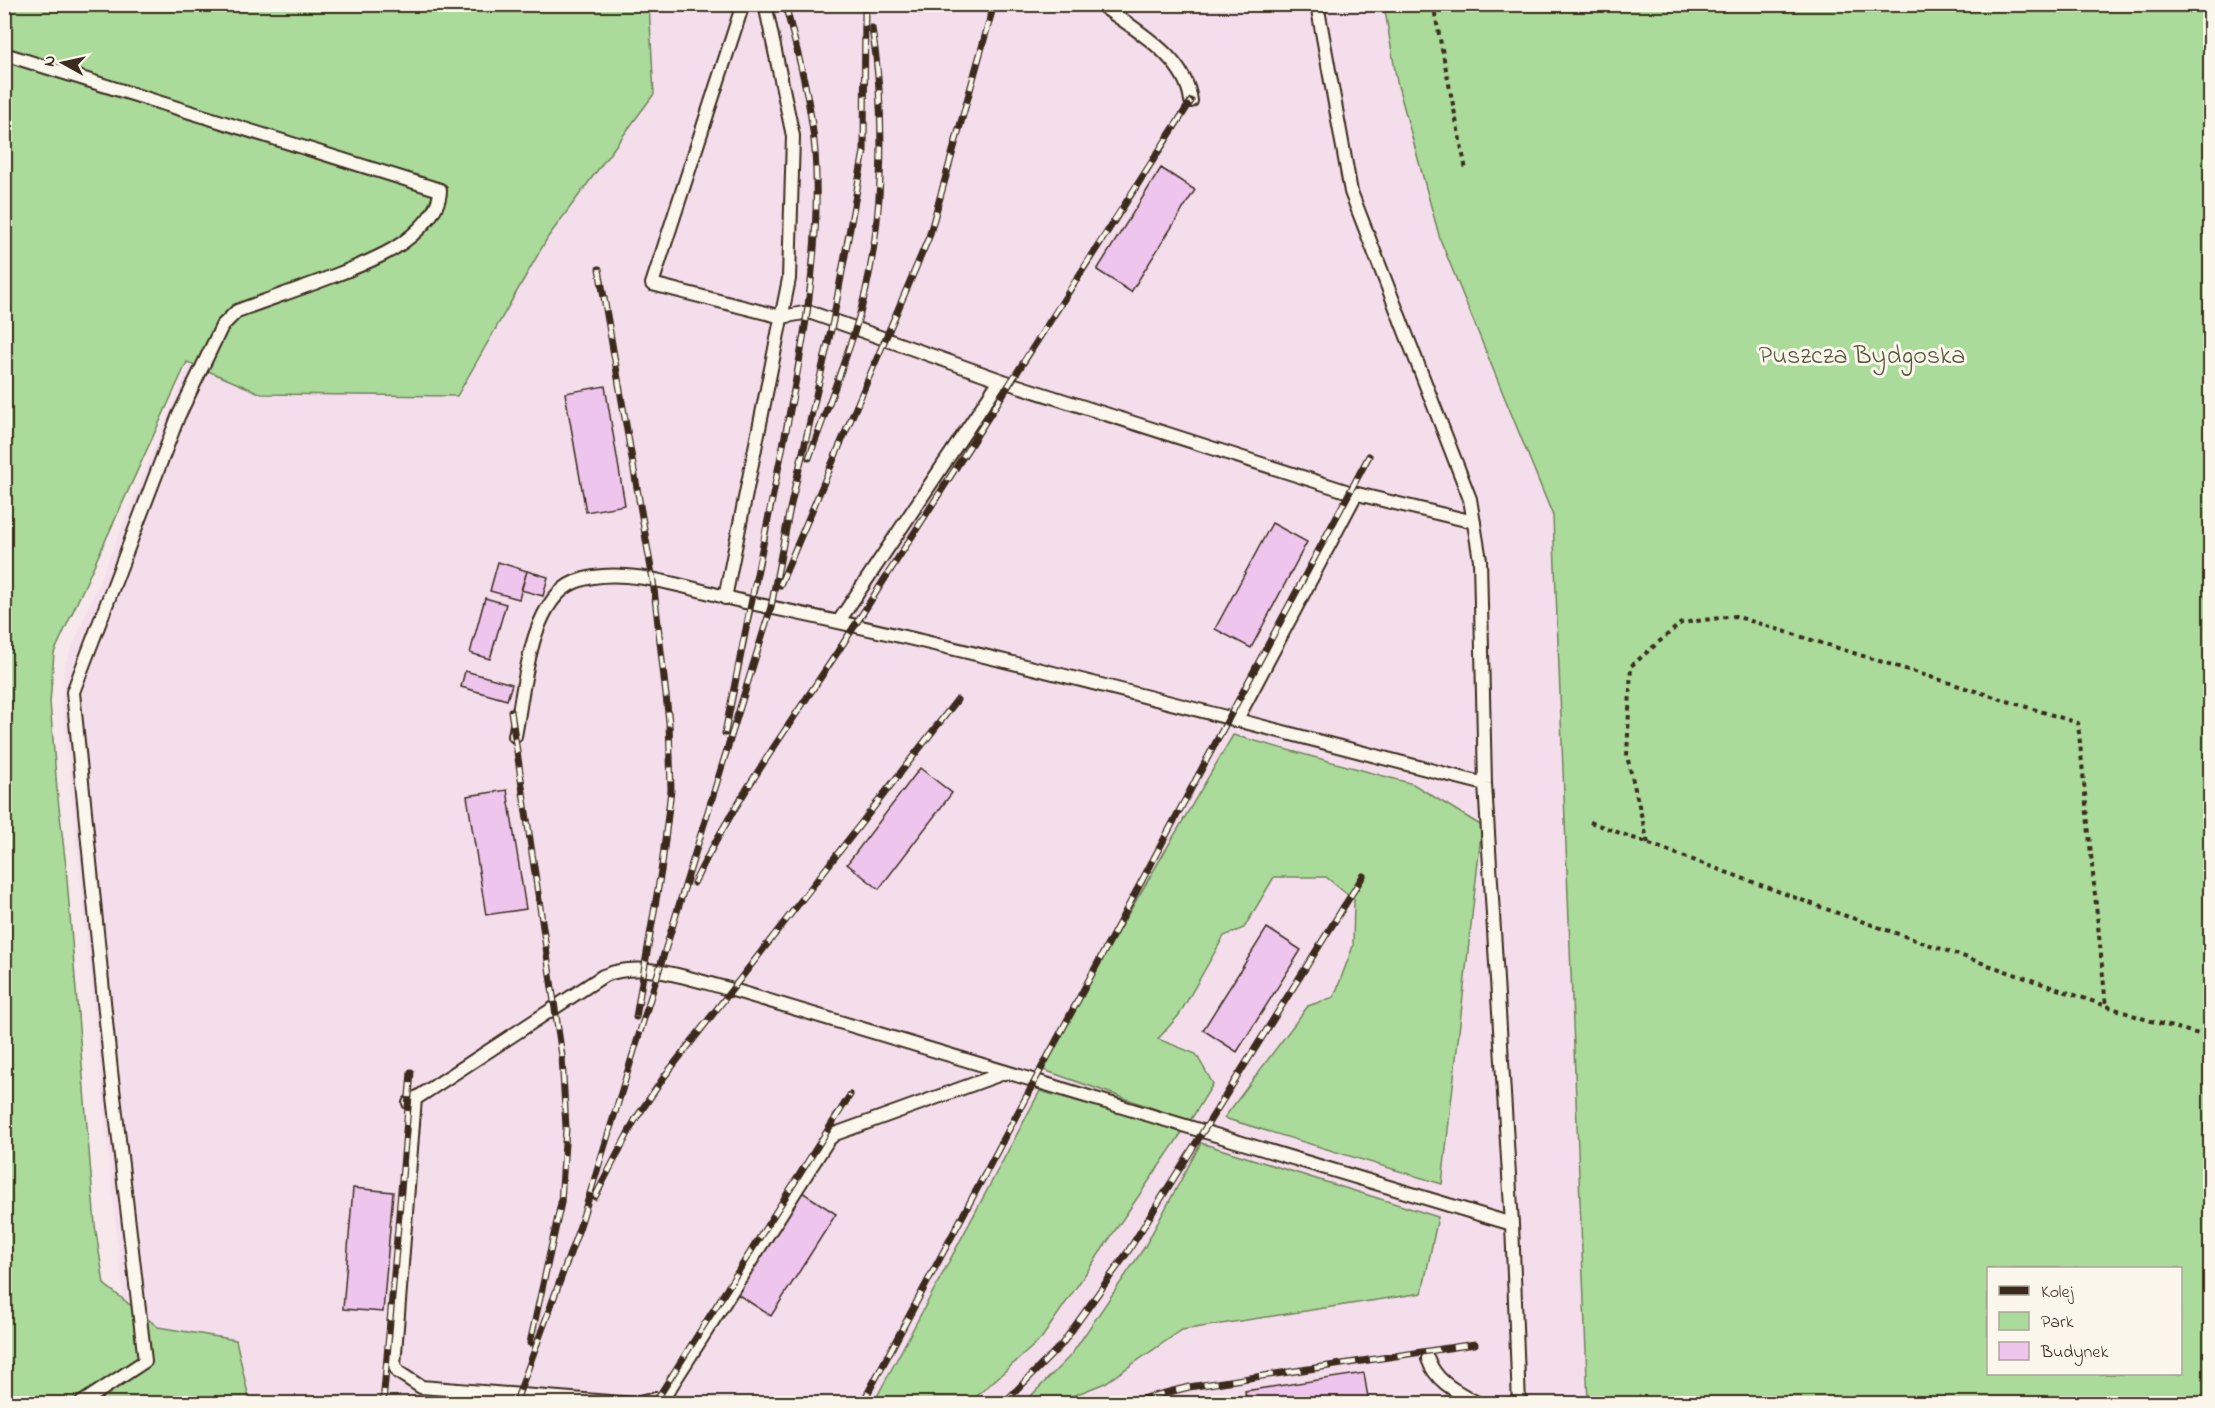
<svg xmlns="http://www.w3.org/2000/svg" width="2215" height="1408" font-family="'Indie Flower',sans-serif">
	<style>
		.built { fill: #f4deec }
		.green { fill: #aadb9b; stroke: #72825c; stroke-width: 1.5; fill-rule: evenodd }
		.building { fill: #edc5ed; stroke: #3b2a1e; stroke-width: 1.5 }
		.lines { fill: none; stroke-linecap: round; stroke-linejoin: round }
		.lane-casing { stroke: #3b2a1e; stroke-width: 16 }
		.path { stroke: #3b2a1e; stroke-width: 4; stroke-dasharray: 4.5 4.5; stroke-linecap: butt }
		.lane { stroke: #fbf7ec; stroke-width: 12 }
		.rail-casing { stroke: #3b2a1e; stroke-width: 7 }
		.rail { stroke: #fbf7ec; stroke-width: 4.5; stroke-dasharray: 14; stroke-linecap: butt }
		.labels { text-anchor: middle; stroke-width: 6; stroke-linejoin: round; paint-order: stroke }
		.park-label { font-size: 26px; fill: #57563d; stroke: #fbf7ec }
	</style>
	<rect width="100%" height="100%" fill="#f7e8ec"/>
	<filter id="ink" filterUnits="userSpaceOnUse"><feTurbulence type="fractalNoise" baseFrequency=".0167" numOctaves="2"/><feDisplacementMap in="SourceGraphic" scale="12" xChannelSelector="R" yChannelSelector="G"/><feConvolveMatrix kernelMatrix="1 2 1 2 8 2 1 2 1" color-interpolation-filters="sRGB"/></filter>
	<g filter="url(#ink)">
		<!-- built -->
		<path class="built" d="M5 4 1384 5 1397 82 1440 239 1553 516 1588 1403H61L129 1355 62 700 65 664 213 307Z"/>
		<!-- green -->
		<path class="green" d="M5 5H649L654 94 548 237 457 396 262 394 187 362 54 653 50 702 57 790 66 867 95 1225 104 1284 158 1327 236 1340 250 1403 5 1404Z
			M1384 5H2206L2210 76V188L2204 226 2210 265V1403H1588L1553 516 1440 239 1397 82ZM2180 1268V1374H1988V1268Z
			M1233 735 1413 784 1482 826 1442 1184 1224 1118 1308 1006 1334 997 1353 946 1354 900 1326 877H1274L1244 928 1224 936 1179 1015 1158 1039 1196 1054 1213 1084 1190 1121 1038 1068Z
			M1040 1091 1183 1131 1041 1339 969 1403 873 1404Z
			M1201 1143 1438 1217 1422 1293 1182 1330 1105 1383 1055 1403H1024L1071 1355 1144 1248Z"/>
		<!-- building -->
		<path class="building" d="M1161 168 1195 190 1131 292 1097 270Z
			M605 386 625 505 586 512 565 393Z
			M1272 523 1307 542 1251 648 1215 629Z
			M498 562 527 571 519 599 490 591Z
			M527 571 548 577 543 596 521 590Z
			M485 598 506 604 490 659 470 653Z
			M465 671 512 684 507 700 461 687Z
			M920 768 952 793 879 889 847 864Z
			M507 790 526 909 486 915 467 796Z
			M1267 928 1301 950 1237 1052 1203 1030Z
			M353 1188 393 1192 383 1312 343 1309Z
			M802 1192 836 1214 771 1316 737 1294Z
			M1364 1373 1369 1404H1247L1245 1391Z"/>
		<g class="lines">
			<defs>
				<path id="lane" d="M743 4 652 284 782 317 809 312 1009 383 1349 492 1474 522
					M1100 4C1133 29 1186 56 1191 101
					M1317 4 1351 192 1470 499 1480 560 1485 784 1512 1224 1519 1404
					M4 54 440 190C440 216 406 243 384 254 338 277 285 293 237 311L222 326 178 417 73 692 111 1071 145 1361 80 1404
					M725 598 789 279 793 136 765 4
					M839 621 1000 380
					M1236 721 1356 494
					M515 736C524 691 529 601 575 582 623 562 702 593 750 603 997 654 1240 722 1485 784
					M415 1098 394 1365 398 1372 421 1387 634 1404
					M409 1103 603 976C643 959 692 980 733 990L1512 1224
					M1428 1359C1436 1383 1458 1392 1479 1404
					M635 1404 664 1397 828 1140 835 1134 1004 1073"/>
			</defs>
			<!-- lane casing -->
			<use href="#lane" class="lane-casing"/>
			<!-- path -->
			<path class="path" d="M1433 4 1466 170
				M1590 822 1826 909 2147 1020 2210 1037
				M1648 843 1627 756 1631 666 1681 623 1735 616 2078 723 2106 1006"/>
			<!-- lane -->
			<use href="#lane" class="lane"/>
			<defs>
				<path id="rail" d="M599 269 653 580 669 722 671 790 662 865 636 1017
					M809 458C824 416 841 373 855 330 884 240 887 121 872 28
					M780 585 929 237 994 4
					M511 711 562 1056 566 1128 561 1203 530 1343
					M725 733C742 647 759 561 777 475 799 368 822 261 815 151 811 101 798 53 785 4
					M694 883C740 789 803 707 859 619 970 446 1080 273 1191 101
					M595 1197 635 1120 664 1077 957 700
					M383 1404 411 1072
					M515 1404 580 1226 771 607 789 513 833 321 864 151 865 4
					M654 1404 850 1095
					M862 1404 1369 456
					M1003 1404 1062 1344 1127 1253 1363 876
					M1122 1404 1189 1387 1475 1344"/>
			</defs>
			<!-- rail casing -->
			<use href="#rail" class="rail-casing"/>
			<!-- rail -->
			<use href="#rail" class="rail"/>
		</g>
	</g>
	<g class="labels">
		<!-- park labels -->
		<g class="park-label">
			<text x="1862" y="363">Puszcza Bydgoska</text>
		</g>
	</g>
	<!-- margin -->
	<rect width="2215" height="1408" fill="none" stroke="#fbf7ec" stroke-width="24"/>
	<rect x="12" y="12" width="2191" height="1384" fill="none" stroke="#3b2a1e" stroke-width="2" filter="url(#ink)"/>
	<!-- legend -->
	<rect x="1987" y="1267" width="195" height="108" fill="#fbf7ec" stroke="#aea59a" stroke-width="1.5"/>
	<rect x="1999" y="1286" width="30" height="9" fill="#3b2a1e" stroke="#aea59a" stroke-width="1.5"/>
	<text x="2041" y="1297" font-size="18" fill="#3b2a1e">Kolej</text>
	<rect x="1999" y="1312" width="30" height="18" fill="#aadb9b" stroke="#aea59a" stroke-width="1.5"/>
	<text x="2041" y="1327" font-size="18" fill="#3b2a1e">Park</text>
	<rect x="1999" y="1342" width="30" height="18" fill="#edc5ed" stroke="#aea59a" stroke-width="1.5"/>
	<text x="2041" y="1357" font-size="18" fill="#3b2a1e">Budynek</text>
	<!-- north arrow -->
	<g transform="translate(63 63) rotate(278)" stroke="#fbf7ec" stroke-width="4.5" paint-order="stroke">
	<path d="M0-4.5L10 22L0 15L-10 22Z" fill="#3b2a1e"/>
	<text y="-9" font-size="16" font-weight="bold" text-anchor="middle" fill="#3b2a1e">N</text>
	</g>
</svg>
